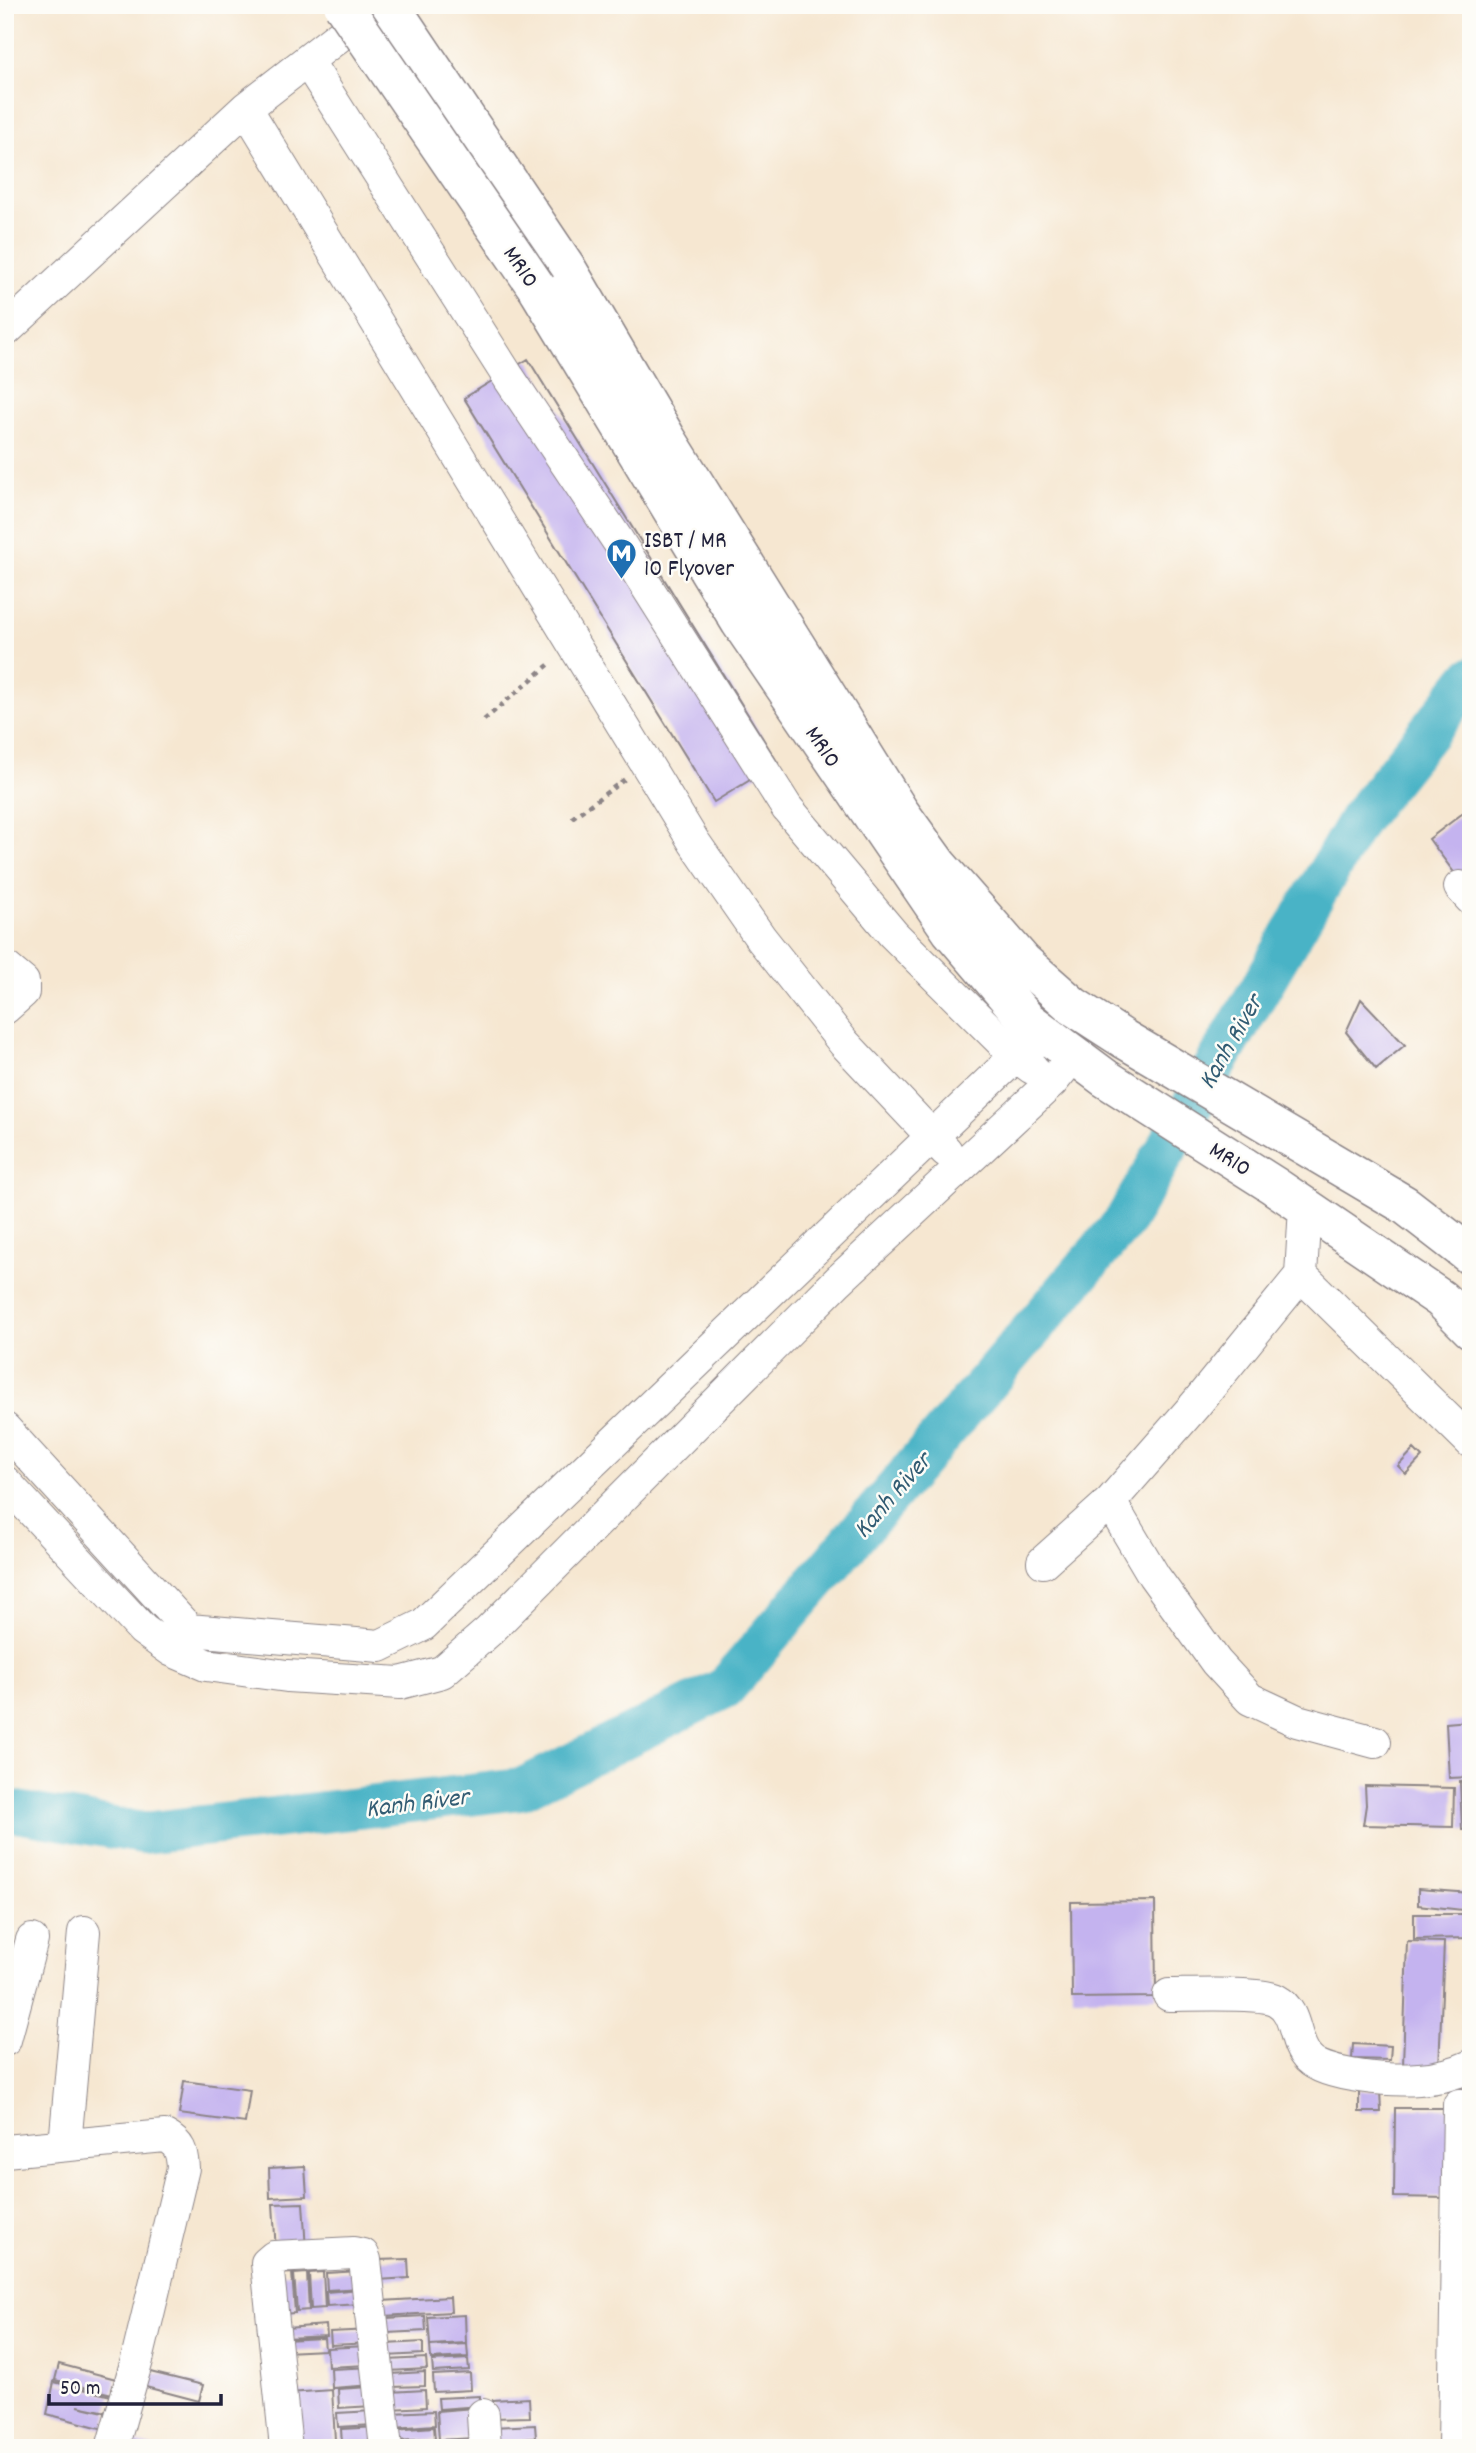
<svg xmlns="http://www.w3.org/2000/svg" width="1476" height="2453" font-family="Dekko,sans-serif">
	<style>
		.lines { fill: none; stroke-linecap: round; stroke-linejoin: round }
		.river { stroke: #49b3c6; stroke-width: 42 }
		.building { fill: #c4b3ef }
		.minor-casing { stroke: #8c8486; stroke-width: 34 }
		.major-casing { stroke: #8c8486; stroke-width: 41 }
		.path { stroke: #8c8486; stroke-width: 4.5; stroke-dasharray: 5 5; stroke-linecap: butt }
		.minor { stroke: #fff; stroke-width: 32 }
		.major { stroke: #fff; stroke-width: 38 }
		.major-bridge-casing { stroke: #8c8486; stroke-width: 41; stroke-linecap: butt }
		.major-bridge { stroke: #fff; stroke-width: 38 }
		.labels { text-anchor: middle; stroke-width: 5; stroke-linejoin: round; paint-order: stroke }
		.street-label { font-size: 24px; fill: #22223b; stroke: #fdfcf7 }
		.poi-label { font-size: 24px; fill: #22223b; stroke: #fdfcf7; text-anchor: start }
		.water-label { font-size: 26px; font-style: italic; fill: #325c73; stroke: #fdfcf7 }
	</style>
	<rect width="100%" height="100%" fill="#fdfcf7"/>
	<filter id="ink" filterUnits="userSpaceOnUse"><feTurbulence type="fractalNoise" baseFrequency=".0143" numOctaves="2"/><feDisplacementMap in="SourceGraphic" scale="14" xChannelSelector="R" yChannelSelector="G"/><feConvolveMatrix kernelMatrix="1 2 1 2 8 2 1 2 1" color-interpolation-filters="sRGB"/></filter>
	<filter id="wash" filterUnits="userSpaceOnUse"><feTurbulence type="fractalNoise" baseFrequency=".00686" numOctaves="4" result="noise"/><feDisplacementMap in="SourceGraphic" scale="28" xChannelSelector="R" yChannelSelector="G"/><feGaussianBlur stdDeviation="1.57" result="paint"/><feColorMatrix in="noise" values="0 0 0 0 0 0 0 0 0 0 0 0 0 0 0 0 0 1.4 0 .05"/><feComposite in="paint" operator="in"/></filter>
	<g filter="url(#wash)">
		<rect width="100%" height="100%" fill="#f6e7d1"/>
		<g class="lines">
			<!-- river -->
			<path class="river" d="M5 1810 143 1833 521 1789 725 1688 1124 1222 1359 819 1471 678"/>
		</g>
		<g id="blocks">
			<!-- building -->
			<path class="building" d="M528 359 778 763 714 802 464 398Z
				M1471 807V876L1462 883 1429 839Z
				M1361 999 1405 1045 1376 1069 1346 1032Z
				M1414 1449 1422 1457 1406 1474 1398 1466Z
				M1469 1721 1471 1777 1449 1778 1446 1723Z
				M1471 1781V1830H1462L1460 1782Z
				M1365 1786 1454 1788 1453 1827 1363 1825 1366 1805Z
				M1418 1889 1471 1893V1911L1418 1905Z
				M1155 1901 1156 1997 1072 1998 1071 1902Z
				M1414 1914H1471V1938L1414 1939Z
				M1407 1941 1444 1942 1439 2068 1403 2066Z
				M1353 2044 1391 2046 1390 2060 1352 2059Z
				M184 2081 250 2090 245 2123 179 2114Z
				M1359 2090H1380L1381 2112H1359Z
				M1395 2108H1450L1449 2198 1394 2197Z
				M305 2166 307 2196 270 2198 269 2168Z
				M303 2203 306 2250 276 2252 273 2204Z
				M408 2259 409 2278 378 2280 377 2260Z
				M360 2271 361 2288 327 2290 326 2273Z
				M323 2272 325 2308 311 2309 309 2273Z
				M292 2273 295 2313 280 2314 278 2274Z
				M307 2273 309 2310 297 2311 294 2274Z
				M360 2289 361 2304 327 2306 326 2292Z
				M450 2297 451 2312 383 2316 382 2301Z
				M465 2315 466 2343 430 2345 428 2317Z
				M425 2316 426 2331 387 2333 386 2318Z
				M326 2325 327 2336 286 2338V2328Z
				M371 2330V2343L331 2345 330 2332Z
				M324 2338 325 2350 285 2352 284 2340Z
				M423 2342V2354L386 2356 385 2344Z
				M467 2344 468 2357 431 2359 430 2346Z
				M367 2346 368 2365 328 2367 327 2348Z
				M426 2358 427 2369 388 2371 387 2360Z
				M468 2359 469 2370 433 2372 432 2361Z
				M59 2364 116 2379 112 2394 55 2380Z
				M372 2367 373 2385 332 2388 331 2369Z
				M146 2371 203 2385 199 2401 142 2386Z
				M425 2372V2386L391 2387 390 2374Z
				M470 2373 471 2390 434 2392 433 2375Z
				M54 2382 111 2396 107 2412 78 2406 108 2413 104 2429 47 2414Z
				M371 2387 373 2406 339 2408 338 2389Z
				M332 2390 335 2440 292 2442 289 2393Z
				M425 2390 426 2407 391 2409 390 2392Z
				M480 2396V2406L439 2409 438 2398Z
				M529 2398 530 2417 494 2418 493 2400Z
				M474 2408 475 2438 439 2440 437 2411Z
				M373 2411 374 2425 338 2427 337 2413Z
				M434 2411 435 2425 393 2428 392 2413Z
				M535 2425 536 2438 493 2441 492 2427Z
				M379 2427 380 2441 342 2443 341 2429Z
				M434 2427 435 2439 395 2441 394 2430Z
				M128 2440 154 2447V2448H126Z
				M478 2441 479 2448H442V2443Z
				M438 2442 439 2448H396V2445Z
				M376 2443V2448H343V2445Z"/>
		</g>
	</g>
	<g filter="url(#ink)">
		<use href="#blocks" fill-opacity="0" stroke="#8c8486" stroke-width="2"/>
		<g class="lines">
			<defs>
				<path id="minor" d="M308 62 509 378 618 541 787 808 893 934 1016 1056 1032 1068
					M246 108 694 842 760 937 844 1043 946 1151
					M5 331 246 108 375 8
					M1460 887 1471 899
					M5 967 23 982V992L5 1008
					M1305 1207 1301 1275 1471 1442
					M5 1429 189 1630 380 1646 423 1625 1016 1056 1045 1034
					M5 1482 143 1630 171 1650 206 1665 287 1676 400 1683 442 1672 489 1631 838 1281 1052 1082 1074 1055
					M1110 1502 1154 1576 1216 1662 1250 1699 1297 1721 1375 1742
					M1043 1562 1110 1502 1196 1404 1301 1275
					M1169 1995C1190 1995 1261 1992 1276 2000 1299 2012 1292 2043 1309 2059 1327 2077 1394 2081 1419 2079 1437 2078 1454 2074 1471 2066
					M5 2040 32 1940
					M65 2145 84 1932
					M5 2151 165 2136C180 2144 182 2152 183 2168L137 2360 112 2448
					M483 2415 485 2448
					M286 2448 267 2263 274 2257 354 2253 363 2255 365 2260 386 2448
					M1454 2448 1459 2105H1471"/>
				<path id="major" d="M390 5 566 267 667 439 899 811 938 865 1023 962 1073 1006 1124 1039 1405 1205 1471 1256
					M537 288 740 622 951 931 1027 1020 1105 1078 1273 1185 1441 1299 1471 1329"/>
			</defs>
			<!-- minor casing -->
			<use href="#minor" class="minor-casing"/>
			<!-- major casing -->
			<use href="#major" class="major-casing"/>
			<!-- path -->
			<path class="path" d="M484 720 552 662
				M572 818 625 779"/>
			<!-- minor -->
			<use href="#minor" class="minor"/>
			<!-- major -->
			<use href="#major" class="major"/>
			<defs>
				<path id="major-bridge" d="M343 5 537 288"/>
			</defs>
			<!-- major-bridge casing -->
			<use href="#major-bridge" class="major-bridge-casing"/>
			<!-- major-bridge -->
			<use href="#major-bridge" class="major-bridge"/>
		</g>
	</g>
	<!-- icons -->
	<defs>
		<symbol id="metro-pin" viewBox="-11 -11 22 30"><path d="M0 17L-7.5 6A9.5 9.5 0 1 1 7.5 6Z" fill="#1f6fb2" stroke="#fdfcf7"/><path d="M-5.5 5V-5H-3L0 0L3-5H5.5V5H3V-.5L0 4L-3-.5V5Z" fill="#fff"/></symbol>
	</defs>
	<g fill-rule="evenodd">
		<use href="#metro-pin" x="604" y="536" width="35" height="47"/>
	</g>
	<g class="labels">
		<!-- street labels -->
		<g class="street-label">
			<text transform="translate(522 266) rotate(56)" y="8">MR10</text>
			<text transform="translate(824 746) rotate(56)" y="8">MR10</text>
			<text transform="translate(1231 1158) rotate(32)" y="8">MR10</text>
		</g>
		<!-- poi labels -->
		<g class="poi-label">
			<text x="644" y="547">ISBT / MR<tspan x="644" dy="28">10 Flyover</tspan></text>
		</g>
		<!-- water labels -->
		<g class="water-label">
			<text transform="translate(1229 1041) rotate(-60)" y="9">Kanh River</text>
			<text transform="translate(891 1494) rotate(-49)" y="9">Kanh River</text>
			<text transform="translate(417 1801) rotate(-7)" y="9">Kanh River</text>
		</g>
	</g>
	<!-- margin -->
	<rect width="1476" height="2453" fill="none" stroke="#fdfcf7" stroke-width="28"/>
	<!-- scale -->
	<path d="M49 2394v10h172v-10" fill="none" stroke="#22223b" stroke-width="3.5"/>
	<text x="60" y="2394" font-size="21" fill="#22223b" stroke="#fdfcf7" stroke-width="5" paint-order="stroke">50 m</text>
</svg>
